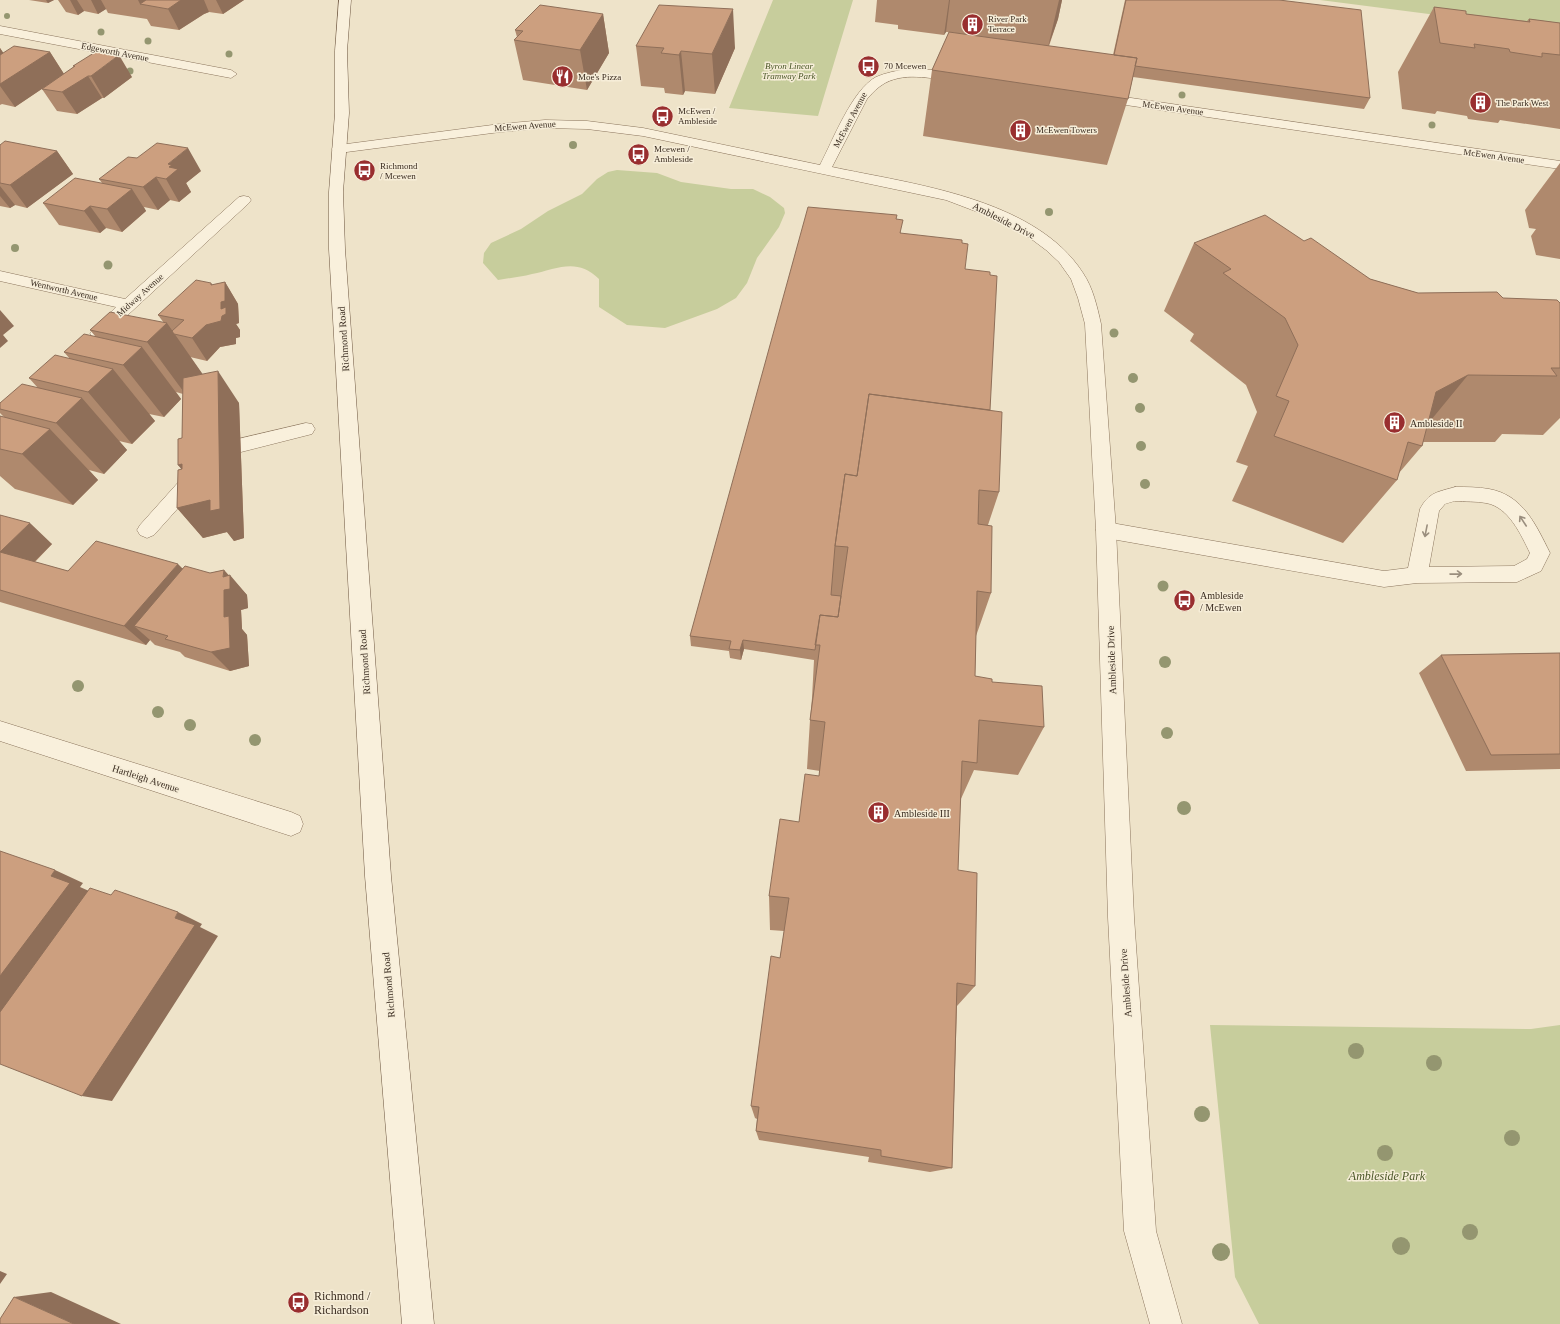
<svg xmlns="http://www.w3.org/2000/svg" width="1560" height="1324" font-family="'Times New Roman',serif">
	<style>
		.green { fill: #c7cd9c }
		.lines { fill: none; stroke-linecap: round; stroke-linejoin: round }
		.service-casing { stroke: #8b755d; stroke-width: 1 }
		.minor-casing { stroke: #8b755d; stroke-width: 1 }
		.secondary-casing { stroke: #6d5640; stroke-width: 1 }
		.service { fill: #f9f0dc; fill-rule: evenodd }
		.minor { fill: #f9f0dc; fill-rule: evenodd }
		.secondary { fill: #f9f0dc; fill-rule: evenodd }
		.tree { fill: #949670 }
		.wall { fill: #af896d }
		.shaded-wall { fill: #8f6f59 }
		.building { fill: #cc9f7f; stroke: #8f6f59 }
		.oneway { stroke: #9a8e7e }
		.labels { text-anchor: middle; stroke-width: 3; stroke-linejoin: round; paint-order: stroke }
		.far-poi-label { font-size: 9px; fill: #3b2d21; stroke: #f6edd8; text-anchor: start }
		.far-street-label { font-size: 9px; fill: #3b2d21; stroke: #f6edd8 }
		.far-park-label { font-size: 9px; font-style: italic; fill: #4b5728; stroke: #f6edd8 }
		.street-label { font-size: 10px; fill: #3b2d21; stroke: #f6edd8 }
		.poi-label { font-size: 10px; fill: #3b2d21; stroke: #f6edd8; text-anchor: start }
		.near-park-label { font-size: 12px; font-style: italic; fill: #4b5728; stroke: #f6edd8 }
		.near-poi-label { font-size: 12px; fill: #3b2d21; stroke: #f6edd8; text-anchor: start }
	</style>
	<rect width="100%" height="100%" fill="#eee3c9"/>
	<!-- green -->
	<path class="green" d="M773 0H853L818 116 729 108Z
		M1320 0H1560V31Z
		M617 170 657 173 681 182 731 189H753L770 197 784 208 785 213 779 227 757 258 747 283 736 298 717 309 665 328 627 325 599 307V279C577 257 557 269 532 274 521 277 509 278 498 280L483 263 484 253 491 243 521 229 548 211 582 194 597 179 608 172Z
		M1210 1025 1531 1029 1560 1025V1324H1259L1235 1277Z"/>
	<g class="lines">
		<defs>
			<path id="service" d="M306 423 312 424 315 429 312 434 241 452 234 450 232 445 234 440Z
				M196 465 203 467 205 472 197 487 154 535 147 538 140 535 137 530 140 525 183 477 189 467Z
				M1455 487C1466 487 1478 487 1489 489 1523 495 1536 525 1550 553L1541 571 1517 582 1417 583 1384 587 1106 538 1099 535 1096 530 1099 525 1106 522 1384 571 1408 568 1420 509C1429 492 1438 492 1455 487ZM1455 501C1465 502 1476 501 1486 503 1509 507 1521 535 1530 553L1527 559 1514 566 1429 567 1439 511 1445 504Z"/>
			<path id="minor" d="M0 26 231 70 237 74 231 78 0 34Z
				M906 69 934 70 964 74 966 77C964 80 962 81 959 81 934 80 908 71 885 83 878 87 872 93 867 99L832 167C912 184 1035 198 1083 273 1093 288 1097 306 1101 324L1116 530 1134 917 1156 1231 1182 1324H1150L1124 1231 1108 917 1096 530 1085 324 1078 298 1071 279 1059 262 1046 250 1030 238 996 219 946 200 643 136 587 129 545 128 500 132 339 153 334 152 332 149 334 146 339 145 500 124 545 120 587 121 643 128 820 165C833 140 852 90 876 77 885 73 896 71 906 69Z
				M1097 93 1560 161V169L1092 100 1090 97 1092 94Z
				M244 196 249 197 251 200 249 203 104 337 98 338 92 337 90 333 116 307 0 281V271L125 299 239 197Z
				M0 721 291 812 300 816 303 824 300 832 291 836 0 741Z"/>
			<path id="secondary" d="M339 0H351L347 51 349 113 343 192 345 249 391 876 434 1324H402L365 876 329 249V192L335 113V51Z"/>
		</defs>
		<!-- service casing -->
		<use href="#service" class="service-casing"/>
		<!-- minor casing -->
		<use href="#minor" class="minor-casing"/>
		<!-- secondary casing -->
		<use href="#secondary" class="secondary-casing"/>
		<!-- service -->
		<use href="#service" class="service"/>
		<!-- minor -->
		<use href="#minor" class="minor"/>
		<!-- secondary -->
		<use href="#secondary" class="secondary"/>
	</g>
	<!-- trees -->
	<g class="tree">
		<circle cx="7" cy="16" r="3"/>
		<circle cx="101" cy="32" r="3.5"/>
		<circle cx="148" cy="41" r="3.5"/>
		<circle cx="229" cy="54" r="3.5"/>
		<circle cx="130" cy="71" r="3.5"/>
		<circle cx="1182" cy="95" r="3.5"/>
		<circle cx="1432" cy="125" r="3.5"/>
		<circle cx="573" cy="145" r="4"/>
		<circle cx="1049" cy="212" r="4"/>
		<circle cx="15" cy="248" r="4"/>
		<circle cx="108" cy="265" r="4.5"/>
		<circle cx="1114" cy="333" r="4.5"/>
		<circle cx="1133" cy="378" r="5"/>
		<circle cx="1140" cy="408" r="5"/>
		<circle cx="1141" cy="446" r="5"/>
		<circle cx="1145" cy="484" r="5"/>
		<circle cx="1163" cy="586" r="5.5"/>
		<circle cx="1165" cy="662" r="6"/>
		<circle cx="78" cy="686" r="6"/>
		<circle cx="158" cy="712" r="6"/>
		<circle cx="190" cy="725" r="6"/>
		<circle cx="1167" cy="733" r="6"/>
		<circle cx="255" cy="740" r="6"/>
		<circle cx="1184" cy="808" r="7"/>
		<circle cx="1356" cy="1051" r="8"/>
		<circle cx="1434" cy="1063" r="8"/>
		<circle cx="1202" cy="1114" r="8"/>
		<circle cx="1512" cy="1138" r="8"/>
		<circle cx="1385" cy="1153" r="8"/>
		<circle cx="1470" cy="1232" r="8"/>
		<circle cx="1401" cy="1246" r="9"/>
		<circle cx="1221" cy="1252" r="9"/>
	</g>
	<!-- wall -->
	<path class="wall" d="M29 0H54L48 3Z
		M58 0H244L223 14 209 12 204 14 179 30 151 26 147 19 108 13 106 9 98 14 84 11 78 15 66 12Z
		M877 0H1062L1058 19 1049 46 1113 55 1125 0H1279L1370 98 1364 109 1133 77 1128 99 1107 165 923 136 932 70 949 32H946L944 35 898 29V25L875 22Z
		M1434 7 1466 14 1527 21 1529 19 1560 23V129L1500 120 1498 123 1468 119 1467 116 1437 111 1435 114 1402 109 1398 72Z
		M603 14 609 53 587 90 523 80 514 40 517 37 515 30Z
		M636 46 735 48 715 94 685 91 683 95 665 93 664 88 641 86Z
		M0 48 3 53 50 52 64 74 15 107 2 104 0 105Z
		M73 66 132 77 104 98H102L77 114 57 111 42 89 74 67Z
		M0 145 57 151 73 174 27 208 15 205 10 208 0 206Z
		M1560 163V259L1536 255 1531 236 1536 229 1529 228 1525 210Z
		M201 171 186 183 191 192 179 202 170 200 158 210 144 207 146 211 122 232 106 228 100 233 59 225 43 203 102 183 99 179Z
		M896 219 901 234 962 243 965 269 990 410 999 492 988 525 991 593 976 636 975 676 992 682 1044 727 1018 775 974 770 960 801 958 870 975 986 957 1006 952 1168 930 1172 868 1162 869 1157 759 1140 756 1131 757 1119 755 1118 751 1106 780 958 784 931 770 930 769 896 799 822 819 776 820 771 807 769 810 720 812 698 814 660 744 649 741 660 730 658 729 651 691 646 690 636Z
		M1304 241 1370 279 1418 293 1503 298 1560 303V418L1543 435 1502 434 1495 442H1423L1422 446 1399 473 1397 480 1343 543 1232 501 1248 466 1236 462 1257 412 1246 385 1190 341 1194 334 1164 311 1194 243Z
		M225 282 238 304 239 323 236 324 240 330V337L236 338V344L220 347 207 361 190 357 202 374 239 403 244 538 234 541 227 532 203 538 177 508 182 469 178 465 182 438 183 394 176 392 181 399 164 417 149 414 155 421 132 444 119 441 127 450 104 474 89 470 98 480 73 505 15 489 0 476V416L5 418 0 413V403L38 388 29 378 70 359 64 352 95 336 90 330 164 323 158 315 212 285Z
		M0 515 52 544 35 562 68 571 183 568 210 573 224 570 247 595 248 608 241 610 242 629 247 635 249 666 230 671 185 657 180 652 155 645 150 640 146 645 0 602Z
		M1560 653V769L1466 771 1419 673 1441 655Z"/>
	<!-- shaded-wall -->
	<path class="shaded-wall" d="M46 0H54L48 3Z
		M70 0H77L84 11 78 15Z
		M91 0H101L106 9 98 14Z
		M138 0H173L140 4Z
		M181 0H204L209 12 204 14 179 30 168 9Z
		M216 0H244L223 14Z
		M949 0H950L946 32 944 35Z
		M1059 0H1062L1058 19 1048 47Z
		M733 9 735 48 715 94 712 54Z
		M603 14 609 53 587 90 580 50Z
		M0 48 11 64 0 71Z
		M681 51 685 91 683 95 679 55Z
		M50 52 64 74 15 107 0 86V84Z
		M119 55 132 77 104 98 91 76Z
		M88 76 102 98 77 114 62 92Z
		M188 148 201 171 186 183 191 192 179 202 166 179 168 164Z
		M57 151 73 174 27 208 10 185Z
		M156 177 170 200 158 210 143 187Z
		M0 186 15 205 10 208 0 196Z
		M132 189 146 211 122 232 107 209Z
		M90 206 106 228 100 233 84 211Z
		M225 282 238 304 239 323 236 324 240 330V337L236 338V344L220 347 207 361 192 338 221 309 211 285V283L222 302Z
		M0 310 14 326 3 335 8 341 0 348Z
		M167 323 204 376 186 395 147 342Z
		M142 347 181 399 164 417 123 365Z
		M113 369 155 421 132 444 88 392Z
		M218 371 239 403 244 538 234 541 227 532 203 538 177 508Z
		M1468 375 1413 442 1436 392Z
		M82 398 127 450 104 474 56 423Z
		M50 429 98 480 73 505 22 454Z
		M182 464 203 495 178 465Z
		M30 523 52 544 24 572 0 552Z
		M178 564 197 583 134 626 150 640 146 645 124 626Z
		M224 570 230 577V575L247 595 248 608 241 610 242 629 247 635 249 666 230 671 211 652 224 617Z
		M743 640 744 649 741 660 740 650Z
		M55 870 83 883 80 887 98 895 0 1029V976L51 876Z
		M178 912 202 924 200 927 218 936 112 1101 82 1096 175 918Z
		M0 1271 7 1274 0 1284Z
		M51 1292 121 1324H74L14 1297Z"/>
	<!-- building -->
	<path class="building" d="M146 0H181L168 9 140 4Z
		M1126 0H1279L1361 10 1370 98 1135 66 1137 58 1114 55Z
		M540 5 603 14 580 50 514 40 523 31 515 30Z
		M659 5 733 9 712 54 681 51 679 55 661 53 664 48 636 46Z
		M1434 7 1466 11V14L1530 22 1529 19 1560 23V55L1542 53V57L1510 52 1509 49 1474 44 1475 48 1440 43Z
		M949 32 1137 58 1128 99 932 70Z
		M14 46 50 52 0 84V55Z
		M97 51 119 55 91 76H88L62 92 42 89 75 66H73Z
		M5 141 57 151 10 185 0 183V145Z
		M157 143 188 148 168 164 172 165 169 167 178 169 166 179 156 177 143 187 99 179 128 157 137 158Z
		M75 178 132 189 107 209 90 206 84 211 43 203Z
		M808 207 897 215 896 219 903 220 900 233 962 240V243L968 244 965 269 990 272V275L997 276 990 410 869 394 857 476 845 474 835 546 831 595 841 596 838 617 820 615 815 650 743 640 740 650 729 649 731 641 690 636Z
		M1265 215 1304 241 1311 238 1370 279 1418 293 1497 292 1503 298 1557 300 1560 303V368H1551L1557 376 1468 375 1436 392 1422 446 1408 442 1397 480 1274 436 1289 401 1276 396 1298 345 1285 318 1223 273 1231 269 1194 243Z
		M196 280 211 283V285L225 282V301L221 302V309L226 307V314L222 316 221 321 206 325 192 338 174 334 172 331 184 320 158 315Z
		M110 312 167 323 147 342 90 330Z
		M84 334 142 347 123 365 64 352Z
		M55 355 113 369 88 392 29 378Z
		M218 371 220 509 210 511V500L177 508 178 470 182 469V464L178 465V439L182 438 183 378Z
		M22 384 82 398 56 423 0 409V403Z
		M869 394 1002 412 999 492 979 490 978 524 992 526 991 593 977 591 975 676 992 679V682L1042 686 1044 727 979 720 977 763 962 761 958 870 977 873 975 986 957 983 952 1168 881 1156V1150L756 1131 759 1107 751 1106 771 956 780 958 789 898 769 896 780 819 799 822 805 774 819 776 825 722 810 720 820 645H815L820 615 838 617 848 547 835 546 845 474 857 476Z
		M0 416 50 429 22 454 0 449Z
		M0 515 30 523 0 552 68 571 96 541 178 564 124 626 0 590Z
		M185 566 210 573 224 570 223 577 230 575V589L224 590V617L229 616 230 648 211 652 165 639 168 636 134 626Z
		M1560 653V754L1491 755 1441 655Z
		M0 851 55 870 51 876 70 883 0 976Z
		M90 888 111 895 115 890 178 912 175 918 195 925 82 1096 0 1064V1012Z
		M14 1297 74 1324H0V1319Z"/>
	<!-- one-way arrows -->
	<defs><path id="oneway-shaft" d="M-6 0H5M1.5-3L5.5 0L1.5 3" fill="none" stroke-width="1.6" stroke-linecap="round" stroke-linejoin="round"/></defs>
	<g class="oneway">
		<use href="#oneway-shaft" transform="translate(1523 521) rotate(-123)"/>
		<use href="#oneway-shaft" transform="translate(1426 531) rotate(101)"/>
		<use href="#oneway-shaft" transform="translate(1456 574) rotate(-1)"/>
	</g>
	<!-- icons -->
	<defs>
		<symbol id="building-disc" viewBox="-11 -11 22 22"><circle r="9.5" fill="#992e2f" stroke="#f6edd8"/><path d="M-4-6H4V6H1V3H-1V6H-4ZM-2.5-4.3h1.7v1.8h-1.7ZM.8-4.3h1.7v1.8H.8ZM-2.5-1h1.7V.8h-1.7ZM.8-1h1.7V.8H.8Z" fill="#fff"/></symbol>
		<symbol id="bus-disc" viewBox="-11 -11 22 22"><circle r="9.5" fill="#992e2f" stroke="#f6edd8"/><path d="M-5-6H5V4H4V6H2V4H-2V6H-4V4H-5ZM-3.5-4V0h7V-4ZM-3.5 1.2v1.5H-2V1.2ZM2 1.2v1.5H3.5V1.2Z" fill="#fff"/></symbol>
		<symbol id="restaurant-disc" viewBox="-11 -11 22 22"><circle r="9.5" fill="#992e2f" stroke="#f6edd8"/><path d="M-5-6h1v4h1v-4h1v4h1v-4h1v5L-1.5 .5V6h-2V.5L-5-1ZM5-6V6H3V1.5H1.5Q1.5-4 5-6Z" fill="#fff"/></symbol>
	</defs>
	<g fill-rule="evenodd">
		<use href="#building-disc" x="960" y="12" width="25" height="25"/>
		<use href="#bus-disc" x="856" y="54" width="25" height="25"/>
		<use href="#restaurant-disc" x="550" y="64" width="25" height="25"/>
		<use href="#building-disc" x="1468" y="90" width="25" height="25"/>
		<use href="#bus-disc" x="650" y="104" width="25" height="25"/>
		<use href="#building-disc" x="1008" y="118" width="25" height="25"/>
		<use href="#bus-disc" x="626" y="142" width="25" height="25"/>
		<use href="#bus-disc" x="352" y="158" width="25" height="25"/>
		<use href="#building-disc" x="1382" y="410" width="25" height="25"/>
		<use href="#bus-disc" x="1172" y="588" width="25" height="25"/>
		<use href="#building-disc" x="866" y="800" width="25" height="25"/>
		<use href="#bus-disc" x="286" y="1290" width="25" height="25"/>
	</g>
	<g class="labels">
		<!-- far-poi labels -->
		<g class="far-poi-label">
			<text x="988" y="22">River Park<tspan x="988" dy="10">Terrace</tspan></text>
			<text x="884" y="69">70 Mcewen</text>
			<text x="578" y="80">Moe's Pizza</text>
			<text x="1496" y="106">The Park West</text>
			<text x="678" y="114">McEwen /<tspan x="678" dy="10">Ambleside</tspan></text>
			<text x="1036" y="133">McEwen Towers</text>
			<text x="654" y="152">Mcewen /<tspan x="654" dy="10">Ambleside</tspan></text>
			<text x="380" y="169">Richmond<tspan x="380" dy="10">/ Mcewen</tspan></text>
		</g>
		<!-- far-street labels -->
		<g class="far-street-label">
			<text transform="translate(115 52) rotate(11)" y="3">Edgeworth Avenue</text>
			<text transform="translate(1173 108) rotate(8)" y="3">McEwen Avenue</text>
			<text transform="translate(850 120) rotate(-62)" y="3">McEwen Avenue</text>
			<text transform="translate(525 126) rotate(-4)" y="3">McEwen Avenue</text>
			<text transform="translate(1494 156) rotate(8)" y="3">McEwen Avenue</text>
			<text transform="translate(64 290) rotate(13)" y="3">Wentworth Avenue</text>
			<text transform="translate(140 295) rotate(-42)" y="3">Midway Avenue</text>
		</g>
		<!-- far-park labels -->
		<g class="far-park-label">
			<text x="789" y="69">Byron Linear<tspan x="789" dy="10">Tramway Park</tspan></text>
		</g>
		<!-- street labels -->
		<g class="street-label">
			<text transform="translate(1004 220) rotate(27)" y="4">Ambleside Drive</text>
			<text transform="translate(343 339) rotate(-94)" y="4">Richmond Road</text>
			<text transform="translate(1111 660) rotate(-92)" y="4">Ambleside Drive</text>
			<text transform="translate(364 662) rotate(-94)" y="4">Richmond Road</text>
			<text transform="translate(146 778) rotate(18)" y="4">Hartleigh Avenue</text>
			<text transform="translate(1125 983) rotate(-94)" y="4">Ambleside Drive</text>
			<text transform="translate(388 985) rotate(-95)" y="4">Richmond Road</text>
		</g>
		<!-- poi labels -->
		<g class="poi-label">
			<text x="1410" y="427">Ambleside II</text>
			<text x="1200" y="599">Ambleside<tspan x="1200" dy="12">/ McEwen</tspan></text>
			<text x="894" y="817">Ambleside III</text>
		</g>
		<!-- near-park labels -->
		<g class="near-park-label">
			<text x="1387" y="1180">Ambleside Park</text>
		</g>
		<!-- near-poi labels -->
		<g class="near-poi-label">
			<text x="314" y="1300">Richmond /<tspan x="314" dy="14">Richardson</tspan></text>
		</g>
	</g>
</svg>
